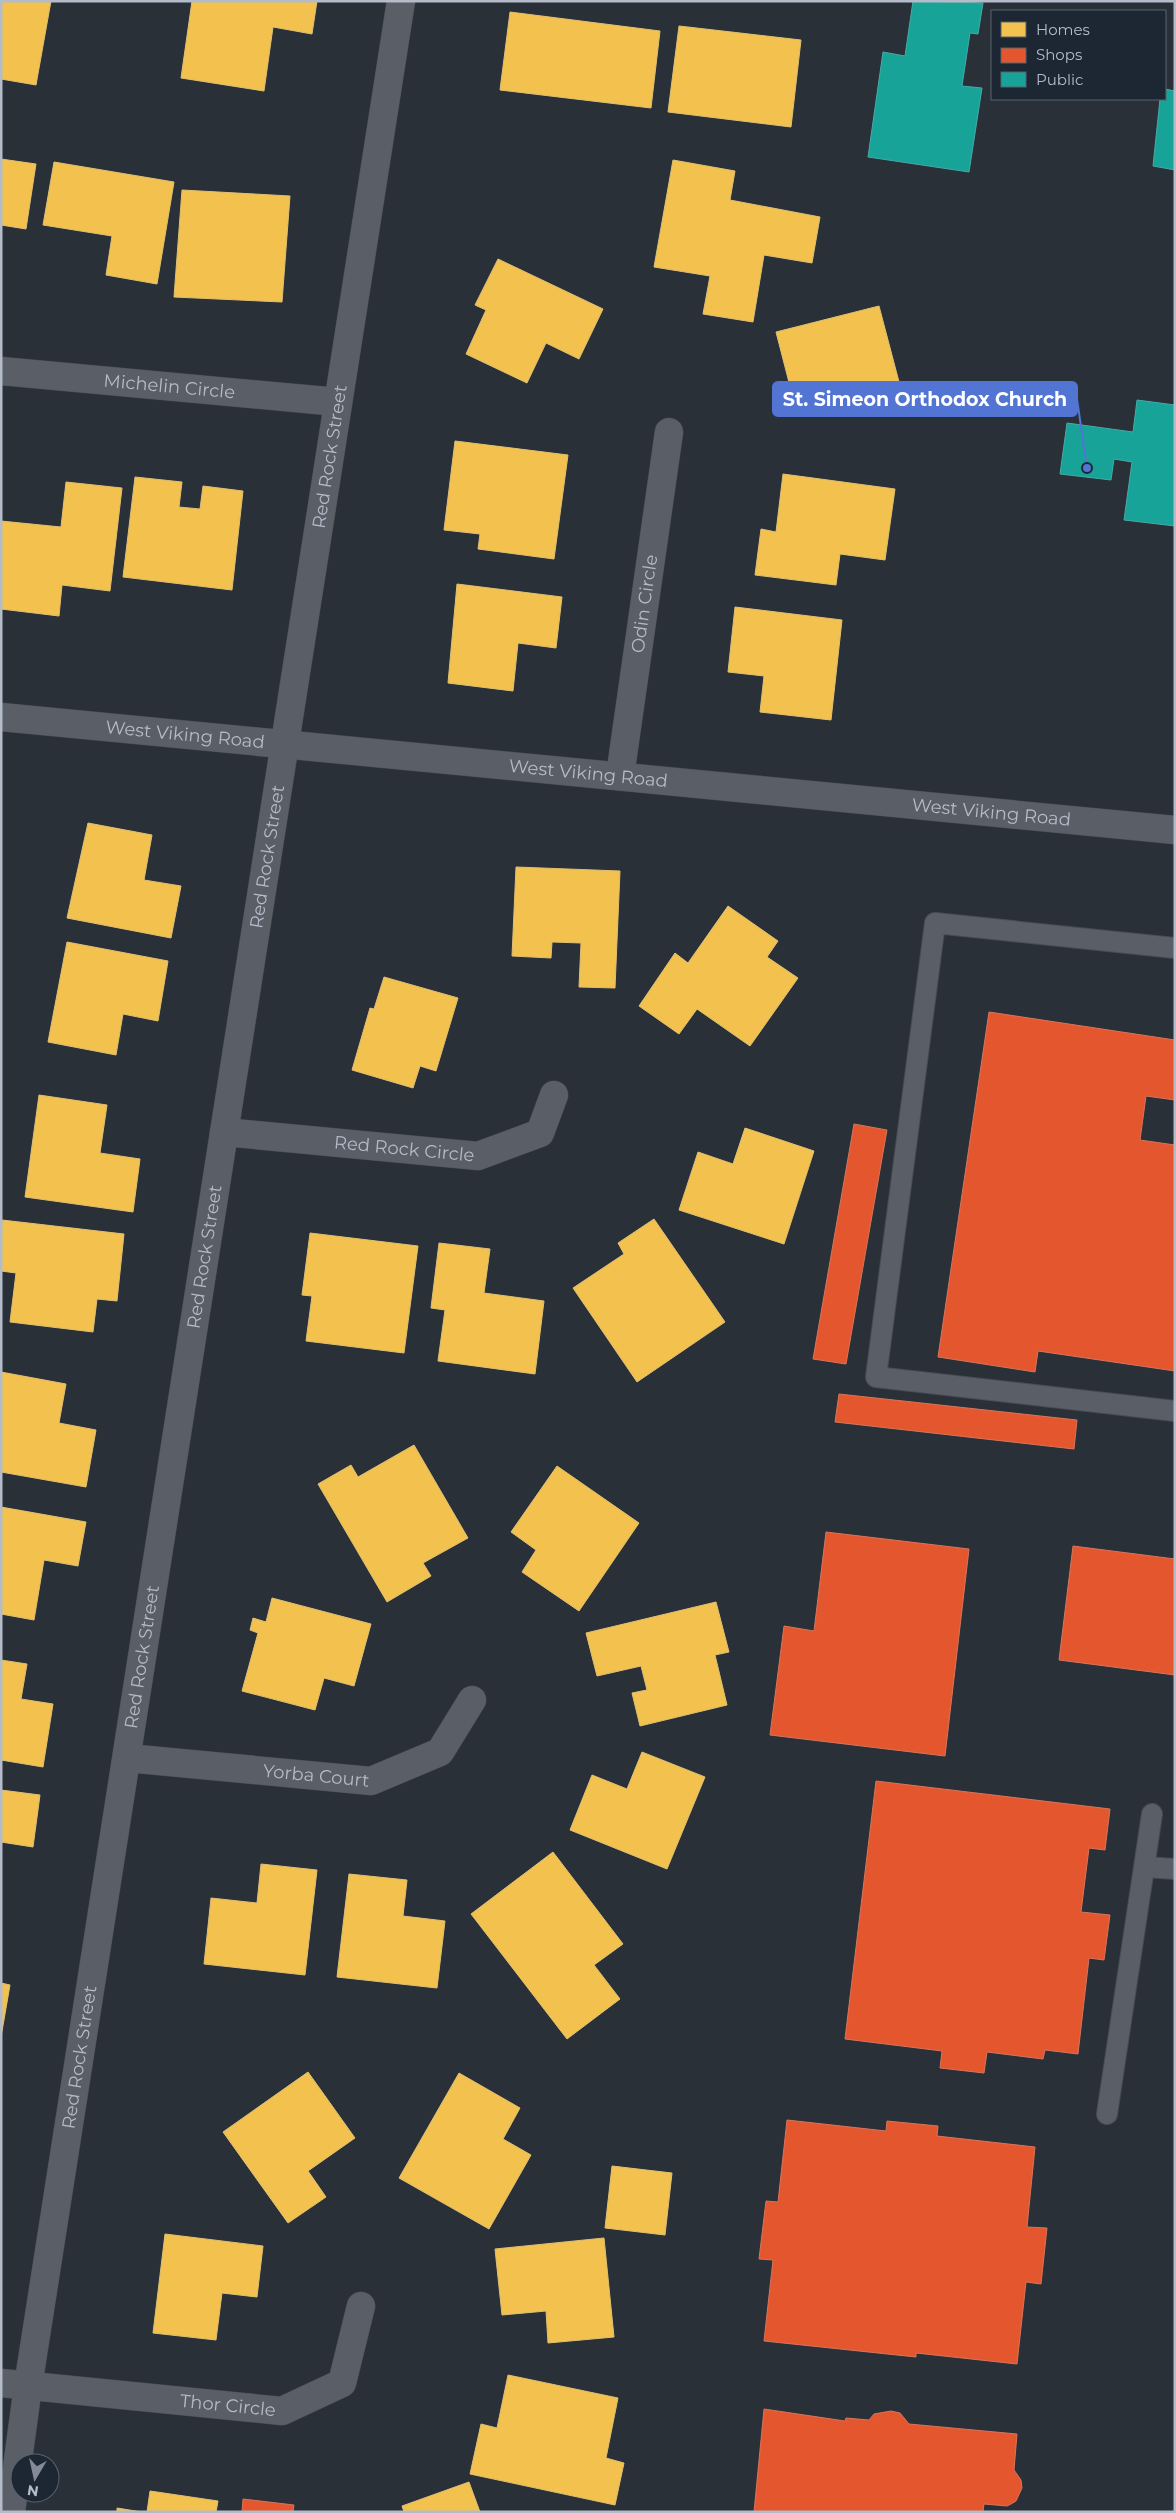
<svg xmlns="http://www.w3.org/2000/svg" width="1176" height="2513" font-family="Montserrat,sans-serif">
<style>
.homes{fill:#f2c14e;stroke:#dfc073}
.shops{fill:#e4572e;stroke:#d6755c}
.public{fill:#17a398;stroke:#46aaa7}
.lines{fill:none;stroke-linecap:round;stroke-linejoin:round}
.service-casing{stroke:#484c53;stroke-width:22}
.minor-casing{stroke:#484c53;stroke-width:29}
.tertiary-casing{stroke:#484c53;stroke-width:29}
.service{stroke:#5a5e66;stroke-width:20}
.minor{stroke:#5a5e66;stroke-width:28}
.tertiary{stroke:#5a5e66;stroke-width:28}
.labels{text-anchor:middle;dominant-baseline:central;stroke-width:5;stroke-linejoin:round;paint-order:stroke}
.street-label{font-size:18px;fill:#b4bcc9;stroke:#1d2633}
.leader{fill:none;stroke:#5274d3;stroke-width:2}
.callout-dot{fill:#5274d3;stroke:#1d2633;stroke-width:2}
.callout{fill:#5274d3;stroke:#5274d3;stroke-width:2}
.callout-label{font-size:19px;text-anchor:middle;font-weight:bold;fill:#fff}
</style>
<rect width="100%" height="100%" fill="#2a3038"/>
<g class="homes">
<path d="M1 1H51L36 85 1 79Z"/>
<path d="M192 1H317L312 34 273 27 264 91 181 78Z"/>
<path d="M510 12 660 31 651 108 500 90Z"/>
<path d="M679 26 801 40 791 127 668 112Z"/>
<path d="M1 159 36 164 26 229 1 225Z"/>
<path d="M673 160 735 171 730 200 820 217 812 263 764 255 753 322 703 314 710 276 654 267Z"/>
<path d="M54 162 174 182 157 284 106 275 112 236 43 225Z"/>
<path d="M182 190 290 196 282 302 174 297Z"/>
<path d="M498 259 603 309 579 359 546 343 527 383 466 354 486 310 475 305Z"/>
<path d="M879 306 903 397 849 411 843 385 793 398 776 332Z"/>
<path d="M455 441 568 455 554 559 478 549 480 534 444 530Z"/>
<path d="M783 474 895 489 885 560 840 554 836 585 755 575 761 529 776 532Z"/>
<path d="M135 477 182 482 179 507 200 509 203 486 243 491 232 590 123 577Z"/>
<path d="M66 482 122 488 110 591 62 585 59 616 1 609V521L61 527Z"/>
<path d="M457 584 562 597 556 648 518 643 513 691 448 683Z"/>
<path d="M735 607 842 620 831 720 760 712 764 676 728 672Z"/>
<path d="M88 823 152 835 144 880 181 886 171 938 67 918Z"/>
<path d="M516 867 620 871 615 988 579 987 581 943 552 942 551 958 512 956Z"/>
<path d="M728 906 778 941 767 957 798 978 750 1046 697 1009 679 1034 639 1006 675 953 688 963Z"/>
<path d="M67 942 168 961 158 1021 123 1014 116 1055 48 1042Z"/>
<path d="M384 977 458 998 436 1071 420 1066 413 1088 352 1070 370 1008 374 1009Z"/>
<path d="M39 1095 107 1105 100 1153 140 1159 133 1212 25 1197Z"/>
<path d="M745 1128 814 1151 784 1244 679 1210 698 1152 733 1164Z"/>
<path d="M654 1219 725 1322 637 1382 573 1288 624 1254 618 1243Z"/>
<path d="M2 1220 124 1234 117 1301 97 1299 93 1332 10 1322 16 1273 1 1271Z"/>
<path d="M310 1233 418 1246 404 1353 306 1341 312 1296 302 1295Z"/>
<path d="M439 1243 490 1249 484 1293 544 1301 535 1374 438 1361 445 1310 431 1308Z"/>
<path d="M1 1372 66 1384 59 1423 96 1430 86 1487 1 1472Z"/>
<path d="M414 1445 468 1538 423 1563 431 1576 387 1602 318 1484 351 1465 358 1477Z"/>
<path d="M557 1466 639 1523 579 1611 522 1572 536 1550 511 1532Z"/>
<path d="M1 1507 86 1522 78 1566 44 1560 34 1620 1 1614Z"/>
<path d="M272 1598 371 1624 354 1686 324 1678 315 1710 242 1691 258 1633 250 1630 253 1618 266 1622Z"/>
<path d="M716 1602 729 1652 715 1655 727 1705 640 1726 632 1693 647 1690 641 1666 597 1676 586 1633Z"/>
<path d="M1 1660 27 1664 21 1699 53 1704 43 1767 1 1760Z"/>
<path d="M642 1752 705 1777 667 1869 570 1830 592 1775 627 1789Z"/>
<path d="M1 1790 40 1795 33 1847 1 1842Z"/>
<path d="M553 1852 623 1944 594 1965 620 1999 567 2039 471 1914Z"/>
<path d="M261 1864 317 1870 305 1975 204 1964 211 1898 257 1903Z"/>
<path d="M349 1874 407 1880 403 1916 445 1921 437 1988 337 1977Z"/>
<path d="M1 1983 10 1985 1 2037Z"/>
<path d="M308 2072 355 2138 308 2171 326 2197 288 2223 223 2132Z"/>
<path d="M459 2073 520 2108 503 2139 531 2155 489 2229 399 2178Z"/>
<path d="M612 2166 672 2173 665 2235 605 2228Z"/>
<path d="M165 2234 263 2246 257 2297 222 2293 216 2340 153 2333Z"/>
<path d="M604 2238 614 2337 548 2343 546 2311 502 2315 495 2249Z"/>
<path d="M508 2375 618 2398 606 2458 624 2463 615 2505 470 2474 481 2424 497 2428Z"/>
<path d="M469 2482 480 2512H404L402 2506Z"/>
<path d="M150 2491 218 2501 216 2512H147Z"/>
<path d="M117 2508 142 2512H117Z"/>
</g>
<g class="shops">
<path d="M989 1012 1175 1040V1100L1146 1096 1140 1140 1175 1145V1371L1038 1351 1035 1372 938 1357Z"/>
<path d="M854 1124 887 1130 846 1364 813 1359Z"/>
<path d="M839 1394 1077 1420 1074 1449 835 1422Z"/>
<path d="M826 1532 969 1549 945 1756 770 1735 784 1626 814 1631Z"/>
<path d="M1073 1546 1175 1559V1675L1059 1660Z"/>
<path d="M876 1781 1110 1809 1105 1850 1089 1848 1081 1912 1110 1915 1104 1960 1089 1958 1078 2054 1045 2050 1043 2059 987 2052 984 2073 940 2068 942 2051 845 2039Z"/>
<path d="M787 2120 886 2131 887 2121 938 2126 937 2136 1035 2147 1027 2227 1047 2228 1041 2284 1026 2282 1017 2364 916 2353V2357L764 2341 773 2260 759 2259 766 2201 778 2202Z"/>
<path d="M764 2409 845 2421 846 2418 869 2420 874 2414 891 2411 900 2413 909 2424 1017 2434 1014 2470 1021 2480 1022 2488 1016 2501 1011 2504 1007 2506 984 2504 983 2512H754Z"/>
<path d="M243 2499 294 2505 293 2512H242Z"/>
</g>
<g class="public">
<path d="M913 1 983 3 978 34 970 33 962 86 982 88 969 172 868 157 883 52 905 56Z"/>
<path d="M1165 89 1175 91V170L1153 166 1160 99H1165Z"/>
<path d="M1137 400 1175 405V526L1124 520 1132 462 1114 459 1111 480 1060 474 1067 423 1133 432Z"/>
</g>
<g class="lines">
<defs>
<g id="service">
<path d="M1175 948 935 923 876 1377 1175 1411"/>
<path d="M1145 1867 1175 1869"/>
<path d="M1107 2114 1152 1814"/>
</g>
<g id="minor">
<path id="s1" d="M1 371 338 402"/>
<path id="s2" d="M620 776 669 432"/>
<path id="s3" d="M224 1132 478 1156 540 1133 554 1095"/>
<path id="s4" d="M127 1758 371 1781 440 1752 472 1700"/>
<path id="s5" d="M1 2383 282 2411 342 2383 361 2306"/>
<path id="s6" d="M11 2512 28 2386 401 1"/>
</g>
<g id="tertiary">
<path id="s7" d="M1 717 1175 830"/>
</g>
</defs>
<use href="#service" class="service-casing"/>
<use href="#minor" class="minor-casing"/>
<use href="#tertiary" class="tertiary-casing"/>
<use href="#service" class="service"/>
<use href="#minor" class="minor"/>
<use href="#tertiary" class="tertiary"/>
</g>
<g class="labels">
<g class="street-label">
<text stroke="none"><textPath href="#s1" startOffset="169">Michelin Circle</textPath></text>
<text stroke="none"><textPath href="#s6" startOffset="2080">Red Rock Street</textPath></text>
<text stroke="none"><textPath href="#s2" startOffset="174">Odin Circle</textPath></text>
<text stroke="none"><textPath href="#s7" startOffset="185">West Viking Road</textPath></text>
<text stroke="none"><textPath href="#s7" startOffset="590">West Viking Road</textPath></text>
<text stroke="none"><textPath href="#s7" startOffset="995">West Viking Road</textPath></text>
<text stroke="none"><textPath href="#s6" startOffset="1675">Red Rock Street</textPath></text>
<text stroke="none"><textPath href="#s3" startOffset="181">Red Rock Circle</textPath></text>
<text stroke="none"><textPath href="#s6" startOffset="1270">Red Rock Street</textPath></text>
<text stroke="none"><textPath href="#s6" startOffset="865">Red Rock Street</textPath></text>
<text stroke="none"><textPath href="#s4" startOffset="190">Yorba Court</textPath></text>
<text stroke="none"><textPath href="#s6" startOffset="460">Red Rock Street</textPath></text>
<text stroke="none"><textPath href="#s5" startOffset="228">Thor Circle</textPath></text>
</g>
</g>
<path class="leader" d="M1087 468L1077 399"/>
<circle class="callout-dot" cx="1087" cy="468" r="5"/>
<rect class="callout" x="773" y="382" width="304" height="34" rx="5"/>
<g class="callout-label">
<text x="925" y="406">St. Simeon Orthodox Church</text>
</g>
<rect width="1176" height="2513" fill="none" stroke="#b4bcc9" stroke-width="5"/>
<rect x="991" y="10" width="175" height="90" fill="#1d2633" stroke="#59626f"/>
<rect x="1001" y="22" width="25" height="15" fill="#f2c14e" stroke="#59626f"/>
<text x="1036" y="35" font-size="15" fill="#b4bcc9">Homes</text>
<rect x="1001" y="48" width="25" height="15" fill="#e4572e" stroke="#59626f"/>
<text x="1036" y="60" font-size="15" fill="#b4bcc9">Shops</text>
<rect x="1001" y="72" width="25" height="15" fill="#17a398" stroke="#59626f"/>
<text x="1036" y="85" font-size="15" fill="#b4bcc9">Public</text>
<g transform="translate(35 2478) rotate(189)"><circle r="24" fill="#1d2633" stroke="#59626f"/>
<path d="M0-4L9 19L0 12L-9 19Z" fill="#848b96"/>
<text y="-8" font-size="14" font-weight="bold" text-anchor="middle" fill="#b4bcc9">N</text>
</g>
</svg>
